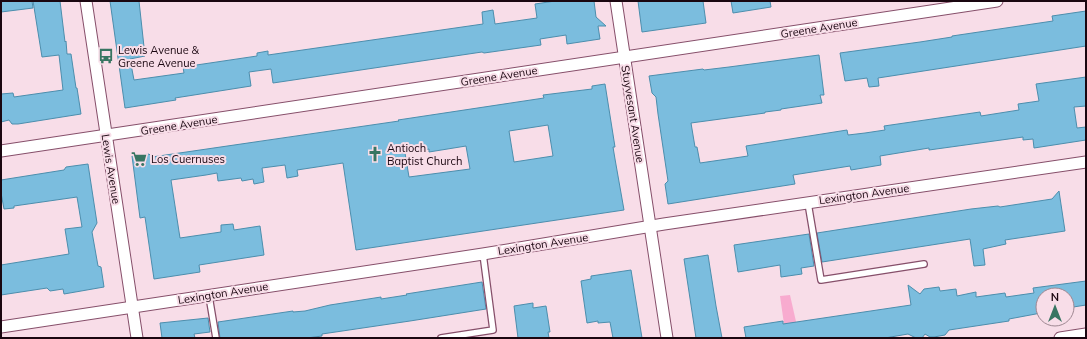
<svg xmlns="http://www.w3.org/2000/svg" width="1087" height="339" font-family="Mulish,sans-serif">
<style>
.green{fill:#f8abcf}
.building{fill:#7bbdde;stroke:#4c8ead;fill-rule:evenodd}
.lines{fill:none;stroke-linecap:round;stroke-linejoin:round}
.service-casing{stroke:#864f6a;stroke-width:8}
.minor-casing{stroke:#864f6a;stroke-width:13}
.service{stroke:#fff;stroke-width:5.5}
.minor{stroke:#fff;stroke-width:11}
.labels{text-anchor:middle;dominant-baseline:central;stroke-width:4;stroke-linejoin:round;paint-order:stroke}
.street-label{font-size:11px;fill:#1a0610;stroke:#f8dde8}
.poi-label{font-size:11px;fill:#1a0610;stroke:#f8dde8;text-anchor:start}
</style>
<rect width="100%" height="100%" fill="#f8dde8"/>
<path class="green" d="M790 295 797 326 786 338 780 296Z"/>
<g class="building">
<path d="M1 1H32L33 8 1 12Z"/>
<path d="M33 1H60L65 42 66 41 67 54H71L76 88H77L81 114 18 124H12L9 120 1 122V94L13 93 14 97 63 90 59 55 42 57Z"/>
<path d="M110 1H139L145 56 130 59 134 80 184 73 183 67 257 56V53L268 51V55L483 24 482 12 493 10 495 24 537 18 535 4 555 1H594L596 17 606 26H598L600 39 567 44 566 35 540 39 541 45 484 53 482 52 273 83 271 69 249 72 251 86 175 98 176 100 125 108Z"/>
<path d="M638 1H703L706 23 642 32Z"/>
<path d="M731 1H770L771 7 733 13Z"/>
<path d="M1086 11V46L878 78 879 86 869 87 867 78 845 81 840 53 920 42 952 37V36L1053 21 1052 16Z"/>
<path d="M819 55 824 95H820L822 103 781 109V110L765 112V113L691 123 695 147H697L700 163 748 156 746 146 847 130 848 135 865 133 885 130 884 126 980 112 981 116 1019 110 1018 104 1039 101 1036 84 1086 77V106L1074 107 1077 128 1086 127V140L1034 148 1033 139 1023 140V137L929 150V148L880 156 881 165 851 170 850 166 793 175 795 184 668 204 665 184 668 181 658 114 656 97 652 93 649 76 703 69 704 70 729 67Z"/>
<path d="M605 84 615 147H613L615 159 624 210 356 250 343 163 297 170 298 176 287 178 285 165 262 168 264 182 254 184 253 179 242 181 241 178 218 181 217 173 206 175 171 180 180 238 221 232V225L233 224 234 230 260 226 264 255 199 265 200 272 154 279 145 217 140 218 132 156 149 154 152 157 399 121 398 120 544 98 543 95 592 89V86ZM548 125 553 156 514 162 509 131ZM466 146 470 169 409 177 405 153 429 149V152Z"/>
<path d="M88 164 97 223 92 232 98 266 101 267 104 287 64 294 63 289 50 291 47 288 1 295V265L69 254 65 229 82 227 77 197 14 206V208L4 209 1 193V180L64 170 66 167Z"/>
<path d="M1059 191 1065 231 1005 240 1006 244 983 249 985 265 974 266 970 239 822 262 817 233 971 209 998 206 1000 207 1052 199Z"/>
<path d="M809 234 814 266 801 268 802 274 781 277 780 265 738 272 734 245Z"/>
<path d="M708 255 716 306 722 338H696L684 259Z"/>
<path d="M631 270 642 338H613L610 322 598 323V321L587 323 581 281 591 279V276Z"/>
<path d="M1086 281V305L1067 308V295H1043V311L1041 312V313L1009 319V321L949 330 945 335 934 337H930L925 334 922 338H916L908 334 885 338H746L744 327 783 321V324L911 305 908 285 920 294 924 289 939 287 940 291 956 289 957 296 976 292V297L1005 293 1006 297 1034 293 1033 288Z"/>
<path d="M482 282 486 309 410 321 322 334V336L307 338H220L218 322 293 311V312L305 311 330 305 381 297V299L407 295 406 294Z"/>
<path d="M533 303V308L546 306 550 332H548L549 338H518L514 306Z"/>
<path d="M208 318 210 332 194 334 195 338H162L160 323Z"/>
</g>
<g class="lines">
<defs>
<g id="service">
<path d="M808 203 821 280 924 264"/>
<path d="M209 296 216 338"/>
<path d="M441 338 493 330 483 254"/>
</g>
<g id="minor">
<path d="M86 1 137 338"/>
<path d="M616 1 667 338"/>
<path d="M1 151 997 1"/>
<path d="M1 327 483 254 664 224 1086 162"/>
<path d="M1060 338 1086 334"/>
</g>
</defs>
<use href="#service" class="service-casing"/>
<use href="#minor" class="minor-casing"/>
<use href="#service" class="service"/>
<use href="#minor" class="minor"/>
</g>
<defs>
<symbol id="bus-bare" viewBox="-9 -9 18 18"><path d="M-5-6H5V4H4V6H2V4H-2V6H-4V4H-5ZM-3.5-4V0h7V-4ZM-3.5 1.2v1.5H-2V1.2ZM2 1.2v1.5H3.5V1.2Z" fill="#387562" stroke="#f8dde8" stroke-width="2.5" paint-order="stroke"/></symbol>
<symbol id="church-bare" viewBox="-9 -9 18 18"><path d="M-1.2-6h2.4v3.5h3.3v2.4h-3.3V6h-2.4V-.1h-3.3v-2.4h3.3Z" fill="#387562" stroke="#f8dde8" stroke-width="2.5" paint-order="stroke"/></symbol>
<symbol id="supermarket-bare" viewBox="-9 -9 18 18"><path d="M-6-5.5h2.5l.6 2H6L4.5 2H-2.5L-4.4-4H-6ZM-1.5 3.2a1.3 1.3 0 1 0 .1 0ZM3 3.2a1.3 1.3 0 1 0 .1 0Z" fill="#387562" stroke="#f8dde8" stroke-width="2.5" paint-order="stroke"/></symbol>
</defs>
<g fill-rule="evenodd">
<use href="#bus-bare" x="95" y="45" width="22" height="22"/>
<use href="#church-bare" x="364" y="143" width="22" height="22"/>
<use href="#supermarket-bare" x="128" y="148" width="22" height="22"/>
</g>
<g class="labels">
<g class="street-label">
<text transform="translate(819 28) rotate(-9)">Greene Avenue</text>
<text transform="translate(499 76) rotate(-9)">Greene Avenue</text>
<text transform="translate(633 114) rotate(81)">Stuyvesant Avenue</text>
<text transform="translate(179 125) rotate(-9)">Greene Avenue</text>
<text transform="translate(111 169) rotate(81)">Lewis Avenue</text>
<text transform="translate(864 194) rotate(-8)">Lexington Avenue</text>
<text transform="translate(543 244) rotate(-9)">Lexington Avenue</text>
<text transform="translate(223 293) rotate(-9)">Lexington Avenue</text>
</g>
<g class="poi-label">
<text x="118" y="50">Lewis Avenue &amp;<tspan x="118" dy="13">Greene Avenue</tspan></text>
<text x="387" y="148">Antioch<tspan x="387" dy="13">Baptist Church</tspan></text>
<text x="151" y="159">Los Cuernuses</text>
</g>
</g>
<rect width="1087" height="339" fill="none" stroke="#1a0610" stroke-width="4"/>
<g transform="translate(1055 307)"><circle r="19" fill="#f8dde8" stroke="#9f8792"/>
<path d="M0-3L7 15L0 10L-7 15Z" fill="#387562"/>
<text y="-6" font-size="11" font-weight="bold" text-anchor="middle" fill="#1a0610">N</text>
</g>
</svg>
